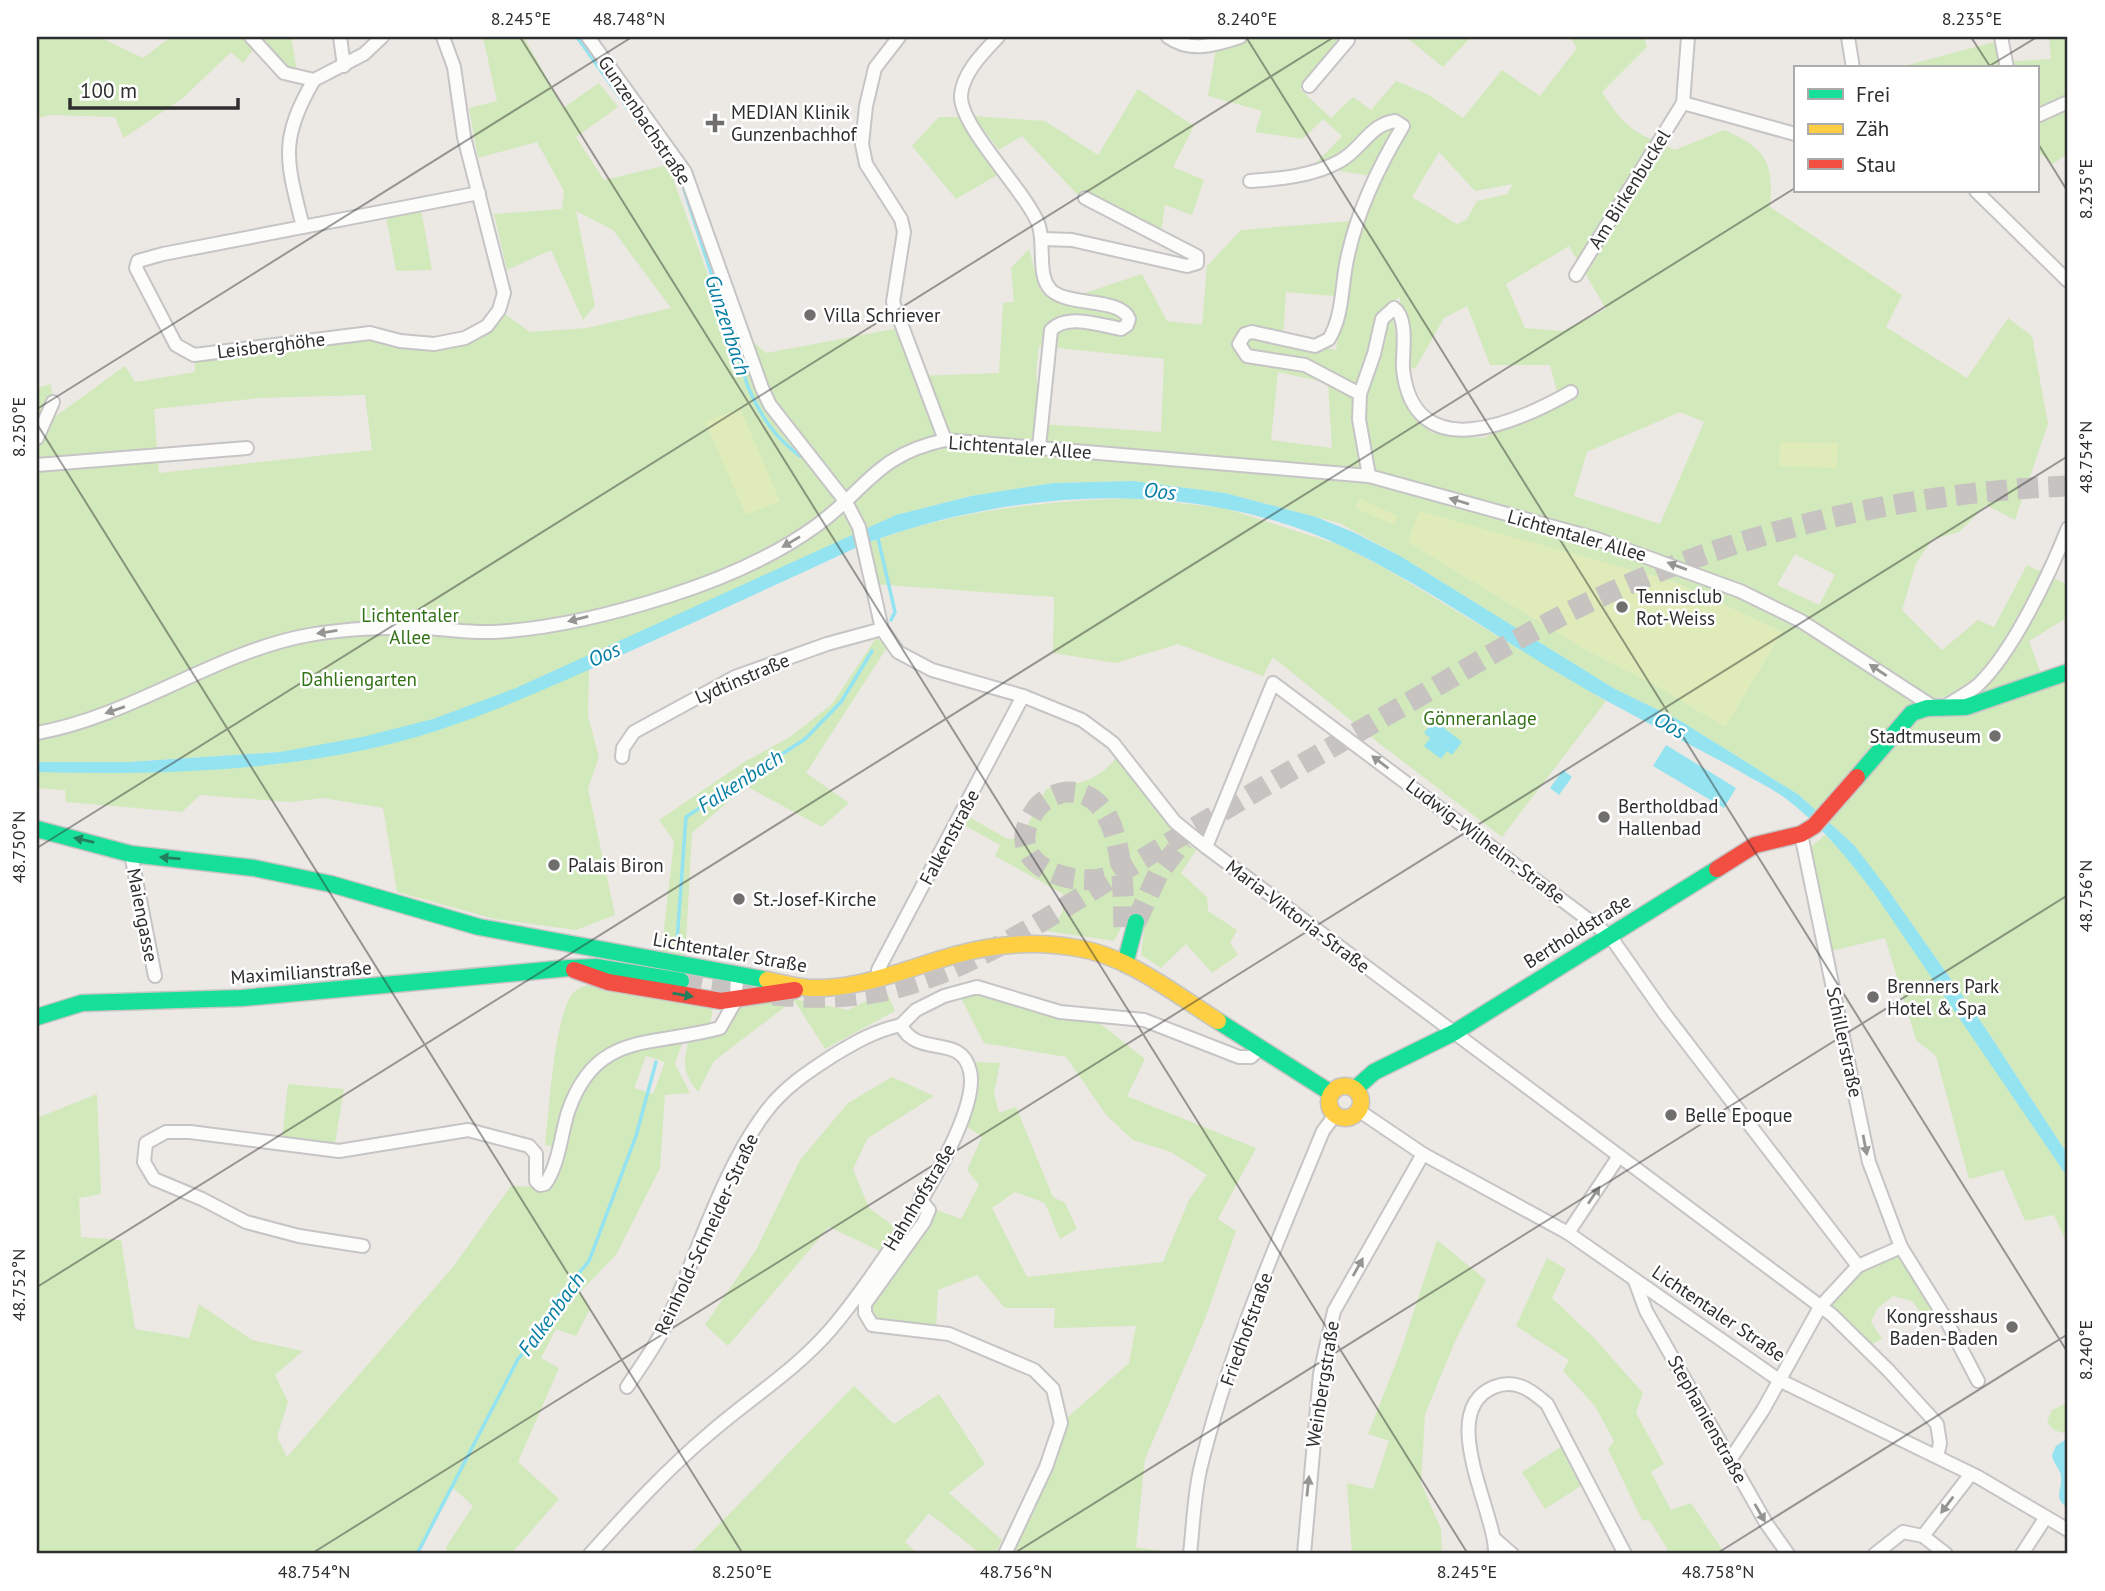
<svg xmlns="http://www.w3.org/2000/svg" width="2105" height="1591" font-family="'PT Sans',sans-serif">
<style>
.green{fill:#d2e9bb;fill-rule:evenodd}
.pitch{fill:#dfecb9}
.water{fill:#94e3f1}
.lines{fill:none;stroke-linecap:round;stroke-linejoin:round}
.stream{stroke:#94e3f1;stroke-width:3.5}
.primary-tunnel{stroke:#c6c3c0;stroke-width:21;stroke-dasharray:21 10;stroke-linecap:butt}
.street-casing{stroke:#c6c5c5;stroke-width:16}
.fast-casing{stroke:#c6c5c5;stroke-width:19}
.slow-casing{stroke:#c6c5c5;stroke-width:19}
.jam-casing{stroke:#c6c5c5;stroke-width:19}
.street{stroke:#fcfcfb;stroke-width:12}
.fast{stroke:#16e098;stroke-width:16}
.slow{stroke:#ffcf43;stroke-width:16}
.jam{stroke:#f24e42;stroke-width:16}
.oneway{fill:#959594}
.oneway2{fill:#237e5e}
.ticks{fill:none;stroke:#2e2e2e;stroke-width:2;stroke-opacity:0.45}
.poi-dot{fill:#706f6e;stroke:#fff;stroke-width:2.5}
.labels{text-anchor:middle;dominant-baseline:central;stroke-width:5;stroke-linejoin:round;paint-order:stroke}
.poi-label{font-size:19px;fill:#2e2e2e;stroke:#fff;text-anchor:start}
.street-label{font-size:19px;fill:#2e2e2e;stroke:#fff}
.park-label{font-size:19px;fill:#337216;stroke:#fff}
.water-label{font-size:21px;font-style:italic;fill:#067ea3;stroke:#fff}
.neatline{fill:none;stroke:#2e2e2e;stroke-width:2.5}
.ticks-label{font-size:18px;text-anchor:middle;fill:#2e2e2e}
</style>
<rect width="100%" height="100%" fill="#ece8e4"/>
<g class="green">
<path d="M37 37H99L143 58 171 37H251L255 47 243 63 231 52 183 98 124 138 115 117 51 115 37 118Z"/>
<path d="M259 37H291L297 71 286 69Z"/>
<path d="M483 37H524L563 108 599 83 618 107 576 137 604 180 668 165 718 303 742 332 766 353 894 329 917 376 999 373 1003 303 1014 302 1011 268 1029 249 1040 290 1082 294 1142 274 1167 321 1202 325 1207 266 1241 230 1350 221 1334 296 1286 292 1283 338 1336 350 1350 256 1379 177 1312 167 1342 136 1323 119 1303 139 1255 132 1262 111 1208 96 1216 49 1243 37H1343L1346 40 1300 89 1331 118 1353 97 1371 110 1396 81 1429 95 1463 118 1502 70 1540 96 1577 48 1570 37H1644L1647 47 1602 92C1626 130 1634 132 1675 150L1724 130C1766 148 1774 162 1770 207L1902 295 1886 327 1967 378 2008 318 2032 336 2048 424 2015 520 1986 505 1959 532 1932 539 1916 564 1902 610 1942 650 1978 620 1994 627 2027 565 2068 585V626L2063 620 2029 641 2042 676 1982 699 1980 686 2016 638 2007 633C1996 656 1979 690 1951 696 1942 698 1932 697 1923 700L1935 708 1966 707 2068 672V1155L1986 1029 1895 900 1854 845 1799 795 1679 720 1615 689 1400 556 1339 523 1225 493 1133 481 1053 483 971 496 896 515 586 657 589 669 588 716 599 757 588 789 615 915 576 930 495 919 397 892 383 808 323 798 290 802 200 795 182 812 66 802 65 790 37 788V772H122L281 764 280 752 128 762H37V388L51 384 53 402 42 426 125 366 135 382 195 372 194 355 370 333 400 341 434 344 465 338 487 326 499 310 530 332 587 328 671 308 613 230 576 211 595 306 583 320 551 250 507 270 494 214 562 209 564 191 537 142 478 158 469 108 497 101ZM1439 152 1475 191 1513 184 1507 194 1477 201 1467 219 1457 224 1412 197ZM1569 246 1606 309 1563 331 1525 328 1506 284ZM1400 297 1403 366 1415 369 1444 318 1467 306 1490 365H1550L1560 403 1483 438 1431 433 1402 393 1394 321H1389L1375 361 1365 358 1379 311ZM1039 346 1164 359 1161 432 1041 424 1036 372ZM1278 372 1328 383 1332 448 1271 440ZM365 395 372 450 159 473 154 409 260 398ZM1680 412 1704 422 1660 524 1574 496 1587 452ZM1359 500 1397 516 1394 524 1356 508ZM1419 512 1675 582 1782 632 1725 727 1659 687 1586 650 1408 542ZM1795 554 1835 575 1819 605 1777 585Z"/>
<path d="M1406 37H1471L1443 67Z"/>
<path d="M2049 37H2068V153L2053 164 2037 151V68H1857L1904 66 1994 42 2000 62 2051 59Z"/>
<path d="M1138 89 1194 126 1173 167 1204 180 1192 215 1165 205 1161 233 1078 195 1022 136 999 150 973 116 1045 121 1098 155Z"/>
<path d="M939 117H960L999 174 956 199 912 146Z"/>
<path d="M421 209 432 270 396 271 386 216Z"/>
<path d="M1132 498 1224 508 1343 546 1388 570 1606 701 1502 837 1380 744 1273 657 1263 676 1178 644 1116 663 1053 653 1054 597 873 584 864 544C956 510 1035 502 1132 498Z"/>
<path d="M876 638 888 646 806 773 849 803 822 827 746 786 692 833 685 960 661 955 674 841 659 820 746 761 790 737 832 704Z"/>
<path d="M1119 755 1175 822 1183 840 1196 850 1181 873 1207 897 1208 911 1237 930 1230 943 1238 955 1212 973 1186 944 1161 968 1141 955 1144 930 1129 921 1122 926 1114 941 1046 931C1059 919 1066 913 1063 894L995 856 1000 845 962 824 967 816 1008 839 1021 838 1046 789C1082 783 1095 783 1119 755Z"/>
<path d="M1825 835 1843 852 1904 933 2068 1178V1246L2054 1215 2025 1221 2003 1170 1969 1179 1936 1056 1916 1040 1885 938 1827 952 1805 852Z"/>
<path d="M593 983 713 1008C711 1029 704 1032 684 1038L675 1064 690 1093 665 1095 660 1168 616 1255 580 1292 590 1309 576 1336 556 1329 541 1358 559 1368 518 1462 559 1499 511 1554H447L446 1547 473 1506 451 1486 417 1554H37V1118L97 1094 101 1194 79 1198 81 1237 121 1240 135 1329 189 1338 199 1304 252 1340 303 1351 275 1375 288 1402 277 1437 287 1457 453 1267 511 1186 540 1187 560 1148 545 1145C549 1113 554 1016 573 993 578 988 586 986 593 983ZM646 1056 665 1062 653 1094 634 1088Z"/>
<path d="M886 991 895 1011 825 1049 794 1000 714 1061 698 1092C682 1070 683 1066 689 1039L726 1028 738 1002 794 999 848 1010Z"/>
<path d="M979 991 1055 1014 1098 1022 1145 1059 1127 1096 1256 1148 1218 1219 1236 1231 1205 1319 1145 1459 1136 1547 1181 1554H1005L1061 1423 1129 1363 1136 1326 1054 1328 1055 1308H1005L977 1275 938 1290 936 1329H882L865 1313 934 1209 961 1219 979 1185 967 1170 982 1137 966 1126C975 1103 978 1087 972 1062L1000 1063 994 1093 999 1113 1016 1107 1053 1197 1065 1203 1077 1229 1060 1239 1045 1203 1015 1192 992 1208 1027 1277 1163 1262 1189 1200 1207 1175 1171 1152 1133 1140 1107 1116 1066 1057 984 1043 961 998Z"/>
<path d="M892 1077 934 1096 868 1138 853 1169 869 1208 895 1227 880 1251 829 1227 728 1346 705 1325 756 1250 800 1160 848 1103Z"/>
<path d="M288 1084 344 1089 335 1143 282 1140Z"/>
<path d="M1437 1240 1486 1280 1457 1337 1425 1414 1421 1483 1441 1529 1442 1554H1352L1347 1483 1373 1489 1389 1441 1368 1434 1403 1345Z"/>
<path d="M1901 1247 1944 1316 1930 1324 1912 1301 1893 1296 1877 1309 1871 1322 1882 1339 1866 1347 1820 1307 1858 1266Z"/>
<path d="M1547 1258 1566 1269 1552 1298 1594 1338 1643 1393 1636 1413 1664 1464 1651 1472 1671 1510 1691 1503 1725 1554H1660L1668 1550 1650 1521 1642 1520 1608 1449 1614 1441 1595 1406 1563 1371 1569 1360 1516 1326Z"/>
<path d="M854 1386 894 1424 939 1394 985 1464 949 1493 1002 1540 995 1554H981L929 1513 905 1542 918 1554H690Z"/>
<path d="M2067 1403 2068 1429 2063 1433 2054 1430 2047 1422 2052 1410Z"/>
<path d="M1564 1445 1582 1485 1545 1509 1522 1472Z"/>
</g>
<g class="pitch">
<path d="M740 408 780 501 746 515 705 422Z"/>
<path d="M1780 442 1838 443 1837 468 1779 466Z"/>
<path d="M1360 499 1398 516 1394 525 1356 508Z"/>
<path d="M1419 511 1675 582 1782 632 1725 727 1659 687 1586 650 1408 542Z"/>
</g>
<g class="water">
<path d="M1133 481 1225 493 1316 517 1353 532 1400 556 1615 689 1679 720 1799 795 1854 845 1886 887 1986 1029 2068 1155V1178L1874 893C1848 859 1820 824 1785 798 1772 788 1755 781 1741 772 1696 747 1650 725 1605 700 1517 652 1436 591 1346 548 1198 477 1014 488 864 544 780 583 697 621 613 659 532 695 452 732 364 750 258 772 146 775 37 772V762H128L280 752 362 737 433 719 516 688 896 515 971 496 1053 483Z"/>
<path d="M1434 720 1462 742 1452 755 1447 751 1441 759 1424 746 1430 738 1424 733Z"/>
<path d="M1666 745 1736 788 1724 808 1653 766Z"/>
<path d="M1563 770 1572 777 1559 795 1550 788Z"/>
<path d="M2065 1440H2068V1508C2053 1498 2062 1492 2061 1477 2061 1469 2053 1464 2052 1455L2056 1446Z"/>
</g>
<g class="lines">
<g class="stream">
<path d="M577 37 657 149"/>
<path d="M681 180 748 387C761 416 774 437 800 456"/>
<path d="M877 534 895 612 891 620"/>
<path d="M677 941 686 817 805 739 841 702 872 651"/>
<path d="M417 1554 518 1359 546 1327 553 1304 589 1261 636 1136 656 1062"/>
</g>
<g class="primary-tunnel">
<path d="M1105 878C1065 887 1001 862 1034 812 1041 800 1056 792 1070 792 1125 793 1123 887 1124 927"/>
<path d="M1136 922 1158 874 1183 841"/>
<path d="M681 981C749 993 815 1005 884 991 979 970 1063 906 1146 857 1228 807 1311 759 1394 711 1455 676 1516 638 1579 607 1732 532 1898 493 2068 486"/>
</g>
<defs>
<g id="street">
<path d="M251 37 284 73 314 80 364 54 382 37"/>
<path d="M340 37 344 66"/>
<path d="M443 37 454 67 464 137 504 293 499 310 487 326 465 338 434 344 400 341 370 333 194 355 176 345 136 268 138 261 163 254 479 193"/>
<path d="M588 37 685 172 762 388 770 405 846 502 859 527 882 629 898 652 932 670 1023 696 1082 720 1113 743 1175 822 1206 847 1832 1315 1889 1371 1937 1424 1940 1443 1937 1457"/>
<path d="M899 37 875 68 866 106 862 144 866 164 901 219 904 232 893 302 945 440"/>
<path d="M998 37C984 52 963 72 961 95 959 126 1024 189 1038 223 1046 243 1036 275 1051 290 1069 307 1120 297 1129 319L1127 325 1121 329C1100 325 1067 313 1051 330L1039 447"/>
<path d="M1168 37C1190 53 1216 45 1240 37"/>
<path d="M1848 37 1853 68"/>
<path d="M2001 37 2007 68"/>
<path d="M1309 86 1348 40 1345 37"/>
<path d="M1683 103 1795 134"/>
<path d="M2037 116 2068 102"/>
<path d="M1250 181C1279 179 1314 176 1340 161 1362 149 1369 125 1395 121L1403 126C1379 166 1358 209 1348 255 1341 283 1344 314 1329 339L1315 346 1252 332 1245 334 1239 344 1247 356 1305 365 1360 394 1359 419 1369 476"/>
<path d="M1976 191 2068 281"/>
<path d="M303 227C287 162 278 141 314 80"/>
<path d="M1044 239 1072 240 1187 266 1197 263V256L1085 198"/>
<path d="M1576 275 1683 103 1688 37"/>
<path d="M1360 394 1374 354 1382 319 1394 308C1409 319 1402 352 1403 369 1414 469 1518 422 1571 392"/>
<path d="M37 438 53 402"/>
<path d="M37 465 247 448"/>
<path d="M1946 706C1956 699 1969 693 1978 685 2013 652 2050 573 2068 528"/>
<path d="M37 733C133 716 215 652 309 635 348 628 386 627 425 628 447 629 471 633 493 632 552 629 613 614 669 596 719 580 773 557 816 526 868 488 876 455 945 440L1369 476 1594 538 1740 591 1801 621 1935 708"/>
<path d="M622 757 623 748 634 732 735 677 827 644 882 629"/>
<path d="M1801 834 1869 1162 1901 1247 1944 1316 1978 1381"/>
<path d="M1206 847 1273 683 1610 936 1664 1013 1858 1266"/>
<path d="M131 854 155 976"/>
<path d="M878 979V970L1023 696"/>
<path d="M1358 1110 1423 1154 1568 1233 1779 1380 1978 1477 2068 1530"/>
<path d="M920 1199 929 1210 924 1222 865 1304V1313L872 1325 949 1334 1034 1370 1053 1389 1061 1423 1046 1467 1005 1554"/>
<path d="M1568 1233 1619 1156"/>
<path d="M363 1246 299 1236 246 1222 202 1199 154 1179 144 1162 146 1143 166 1132H190L339 1151 468 1130 529 1146 536 1154V1181L540 1185 545 1184C559 1165 561 1134 568 1112 596 1030 652 1047 720 1028L736 1000 737 975"/>
<path d="M1635 1281 1646 1311 1766 1523 1788 1554"/>
<path d="M627 1387C640 1367 656 1346 666 1324 696 1258 722 1170 765 1113 783 1088 809 1071 834 1055 857 1041 875 1031 901 1025"/>
<path d="M1730 1460 1763 1410 1820 1307 1858 1266 1901 1247"/>
<path d="M1923 1536 1971 1474"/>
<path d="M1496 1540 1512 1554"/>
<path d="M590 1554C628 1512 666 1470 710 1433 749 1399 797 1369 831 1329 867 1287 983 1124 970 1071 961 1032 917 1059 901 1025L916 1010 944 996 977 987 1060 1012 1144 1020 1239 1057H1251L1260 1048"/>
<path d="M1190 1554C1193 1527 1194 1497 1200 1470 1228 1353 1278 1241 1323 1131L1335 1115"/>
<path d="M1304 1554 1320 1374 1334 1311 1423 1154"/>
<path d="M1495 1554C1497 1514 1435 1411 1494 1387 1515 1378 1531 1390 1547 1404L1625 1554"/>
<path d="M1875 1554 1903 1532 1923 1536 1946 1554"/>
<path d="M2022 1554 2046 1517"/>
</g>
<g id="fast">
<path d="M1857 777 1912 713 1927 708 1966 707 2068 672"/>
<path d="M37 829 131 854 254 868 331 884 479 927 767 980"/>
<path d="M1125 964 1136 922"/>
<path d="M37 1017 82 1003 242 998 569 968 596 967 681 981"/>
<path d="M1218 1021 1331 1093"/>
<path d="M1355 1089 1374 1072 1455 1032 1717 869"/>
</g>
<g id="slow">
<path d="M767 980C781 983 796 987 810 988 859 990 908 968 955 955 994 944 1037 941 1077 948 1128 956 1175 994 1218 1021"/>
<circle cx="1345" cy="1102" r="16"/>
</g>
<g id="jam">
<path d="M1717 869 1755 845 1801 834 1814 826 1857 777"/>
<path d="M574 970 608 982 721 1001 795 990"/>
</g>
</defs>
<use href="#street" class="street-casing"/>
<use href="#fast" class="fast-casing"/>
<use href="#slow" class="slow-casing"/>
<use href="#jam" class="jam-casing"/>
<use href="#street" class="street"/>
<use href="#fast" class="fast"/>
<use href="#slow" class="slow"/>
<use href="#jam" class="jam"/>
</g>
<defs><path id="oneway-solid" d="M-6-.8H1V-3.2L6.5 0L1 3.2V.8H-6Z" transform="scale(1.75)"/></defs>
<g class="oneway">
<use href="#oneway-solid" transform="translate(1459 501) rotate(-163)"/>
<use href="#oneway-solid" transform="translate(791 542) rotate(149)"/>
<use href="#oneway-solid" transform="translate(1677 566) rotate(-160)"/>
<use href="#oneway-solid" transform="translate(578 619) rotate(166)"/>
<use href="#oneway-solid" transform="translate(327 632) rotate(171)"/>
<use href="#oneway-solid" transform="translate(1878 670) rotate(-146)"/>
<use href="#oneway-solid" transform="translate(115 710) rotate(161)"/>
<use href="#oneway-solid" transform="translate(1380 762) rotate(-143)"/>
<use href="#oneway-solid" transform="translate(1865 1145) rotate(79)"/>
<use href="#oneway-solid" transform="translate(1594 1195) rotate(-56)"/>
<use href="#oneway-solid" transform="translate(1358 1267) rotate(-61)"/>
<use href="#oneway-solid" transform="translate(1308 1486) rotate(-84)"/>
<use href="#oneway-solid" transform="translate(1947 1505) rotate(127)"/>
<use href="#oneway-solid" transform="translate(1760 1513) rotate(60)"/>
</g>
<g class="oneway2">
<use href="#oneway-solid" transform="translate(84 840) rotate(-167)"/>
<use href="#oneway-solid" transform="translate(170 858) rotate(-175)"/>
<use href="#oneway-solid" transform="translate(683 995) rotate(10)"/>
</g>
<path class="ticks" d="M520 37 1468 1554M1246 37 2068 1353M1971 37 1991 68M1986 68 2037 37M2037 142 2068 192M37 409 632 37M37 424 743 1554M37 848 1334 37M37 1287 1795 188M311 1554 2068 456M1013 1554 2068 895M1716 1554 2068 1334"/>
<g class="poi-dot">
<path d="M711.5 112.5h7v7h7v7h-7v7h-7v-7h-7v-7h7z"/>
<circle cx="810" cy="315" r="7"/>
<circle cx="1622" cy="607" r="7"/>
<circle cx="1995" cy="736" r="7"/>
<circle cx="1604" cy="817" r="7"/>
<circle cx="554" cy="865" r="7"/>
<circle cx="739" cy="899" r="7"/>
<circle cx="1873" cy="997" r="7"/>
<circle cx="1671" cy="1115" r="7"/>
<circle cx="2012" cy="1327" r="7"/>
</g>
<g class="labels">
<g class="poi-label">
<text x="731" y="112">MEDIAN Klinik<tspan x="731" dy="22">Gunzenbachhof</tspan></text>
<text x="824" y="315">Villa Schriever</text>
<text x="1636" y="596">Tennisclub<tspan x="1636" dy="22">Rot-Weiss</tspan></text>
<text x="1981" y="736" text-anchor="end">Stadtmuseum</text>
<text x="1618" y="806">Bertholdbad<tspan x="1618" dy="22">Hallenbad</tspan></text>
<text x="568" y="865">Palais Biron</text>
<text x="753" y="899">St.-Josef-Kirche</text>
<text x="1887" y="986">Brenners Park<tspan x="1887" dy="22">Hotel &amp; Spa</tspan></text>
<text x="1685" y="1115">Belle Epoque</text>
<text x="1998" y="1316" text-anchor="end">Kongresshaus<tspan x="1998" dy="22">Baden-Baden</tspan></text>
</g>
<g class="street-label">
<text transform="translate(645 120) rotate(56)">Gunzenbachstraße</text>
<text transform="translate(1629 189) rotate(-58)">Am Birkenbuckel</text>
<text transform="translate(271 345) rotate(-7)">Leisberghöhe</text>
<text transform="translate(1020 447) rotate(4)">Lichtentaler Allee</text>
<text transform="translate(1577 535) rotate(16)">Lichtentaler Allee</text>
<text transform="translate(742 678) rotate(-23)">Lydtinstraße</text>
<text transform="translate(949 837) rotate(-62)">Falkenstraße</text>
<text transform="translate(1486 841) rotate(37)">Ludwig-Wilhelm-Straße</text>
<text transform="translate(143 915) rotate(79)">Maiengasse</text>
<text transform="translate(1298 916) rotate(37)">Maria-Viktoria-Straße</text>
<text transform="translate(1577 931) rotate(-32)">Bertholdstraße</text>
<text transform="translate(730 952) rotate(10)">Lichtentaler Straße</text>
<text transform="translate(301 972) rotate(-4)">Maximilianstraße</text>
<text transform="translate(1845 1042) rotate(78)">Schillerstraße</text>
<text transform="translate(919 1197) rotate(-59)">Hahnhofstraße</text>
<text transform="translate(706 1234) rotate(-65)">Reinhold-Schneider-Straße</text>
<text transform="translate(1719 1313) rotate(34)">Lichtentaler Straße</text>
<text transform="translate(1246 1329) rotate(-70)">Friedhofstraße</text>
<text transform="translate(1322 1384) rotate(-81)">Weinbergstraße</text>
<text transform="translate(1708 1419) rotate(61)">Stephanienstraße</text>
</g>
<g class="park-label">
<text x="410" y="615">Lichtentaler<tspan x="410" dy="22">Allee</tspan></text>
<text x="359" y="679">Dahliengarten</text>
<text x="1480" y="718">Gönneranlage</text>
</g>
<g class="water-label">
<text transform="translate(728 325) rotate(72)">Gunzenbach</text>
<text transform="translate(1160 491) rotate(6)">Oos</text>
<text transform="translate(604 654) rotate(-24)">Oos</text>
<text transform="translate(1670 725) rotate(29)">Oos</text>
<text transform="translate(740 781) rotate(-33)">Falkenbach</text>
<text transform="translate(551 1314) rotate(-54)">Falkenbach</text>
</g>
</g>
<rect width="2105" height="1591" fill="none" stroke="#ffffff" stroke-width="77"/>
<rect x="1794" y="66" width="245" height="126" fill="#ffffff" stroke="#ababab" stroke-width="2"/>
<rect x="1808" y="89" width="35" height="10" fill="#16e098" stroke="#ababab" stroke-width="2"/>
<text x="1856" y="102" font-size="21" fill="#2e2e2e">Frei</text>
<rect x="1808" y="124" width="35" height="10" fill="#ffcf43" stroke="#ababab" stroke-width="2"/>
<text x="1856" y="136" font-size="21" fill="#2e2e2e">Zäh</text>
<rect x="1808" y="159" width="35" height="10" fill="#f24e42" stroke="#ababab" stroke-width="2"/>
<text x="1856" y="172" font-size="21" fill="#2e2e2e">Stau</text>
<path d="M70 98v10h168v-10" fill="none" stroke="#2e2e2e" stroke-width="3.5"/>
<text x="80" y="98" font-size="21" fill="#2e2e2e" stroke="#ffffff" stroke-width="5" paint-order="stroke">100 m</text>
<rect x="38" y="38" width="2028" height="1514" class="neatline"/>
<g class="ticks-label">
<text x="521" y="25">8.245°E</text>
<text x="629" y="25">48.748°N</text>
<text x="1247" y="25">8.240°E</text>
<text x="1972" y="25">8.235°E</text>
<text transform="translate(2086 189) rotate(-90)" y="6">8.235°E</text>
<text transform="translate(19 427) rotate(-90)" y="6">8.250°E</text>
<text transform="translate(2086 457) rotate(-90)" y="6">48.754°N</text>
<text transform="translate(19 847) rotate(-90)" y="6">48.750°N</text>
<text transform="translate(2086 896) rotate(-90)" y="6">48.756°N</text>
<text transform="translate(19 1285) rotate(-90)" y="6">48.752°N</text>
<text transform="translate(2086 1350) rotate(-90)" y="6">8.240°E</text>
<text x="314" y="1578">48.754°N</text>
<text x="742" y="1578">8.250°E</text>
<text x="1016" y="1578">48.756°N</text>
<text x="1467" y="1578">8.245°E</text>
<text x="1718" y="1578">48.758°N</text>
</g>
</svg>
